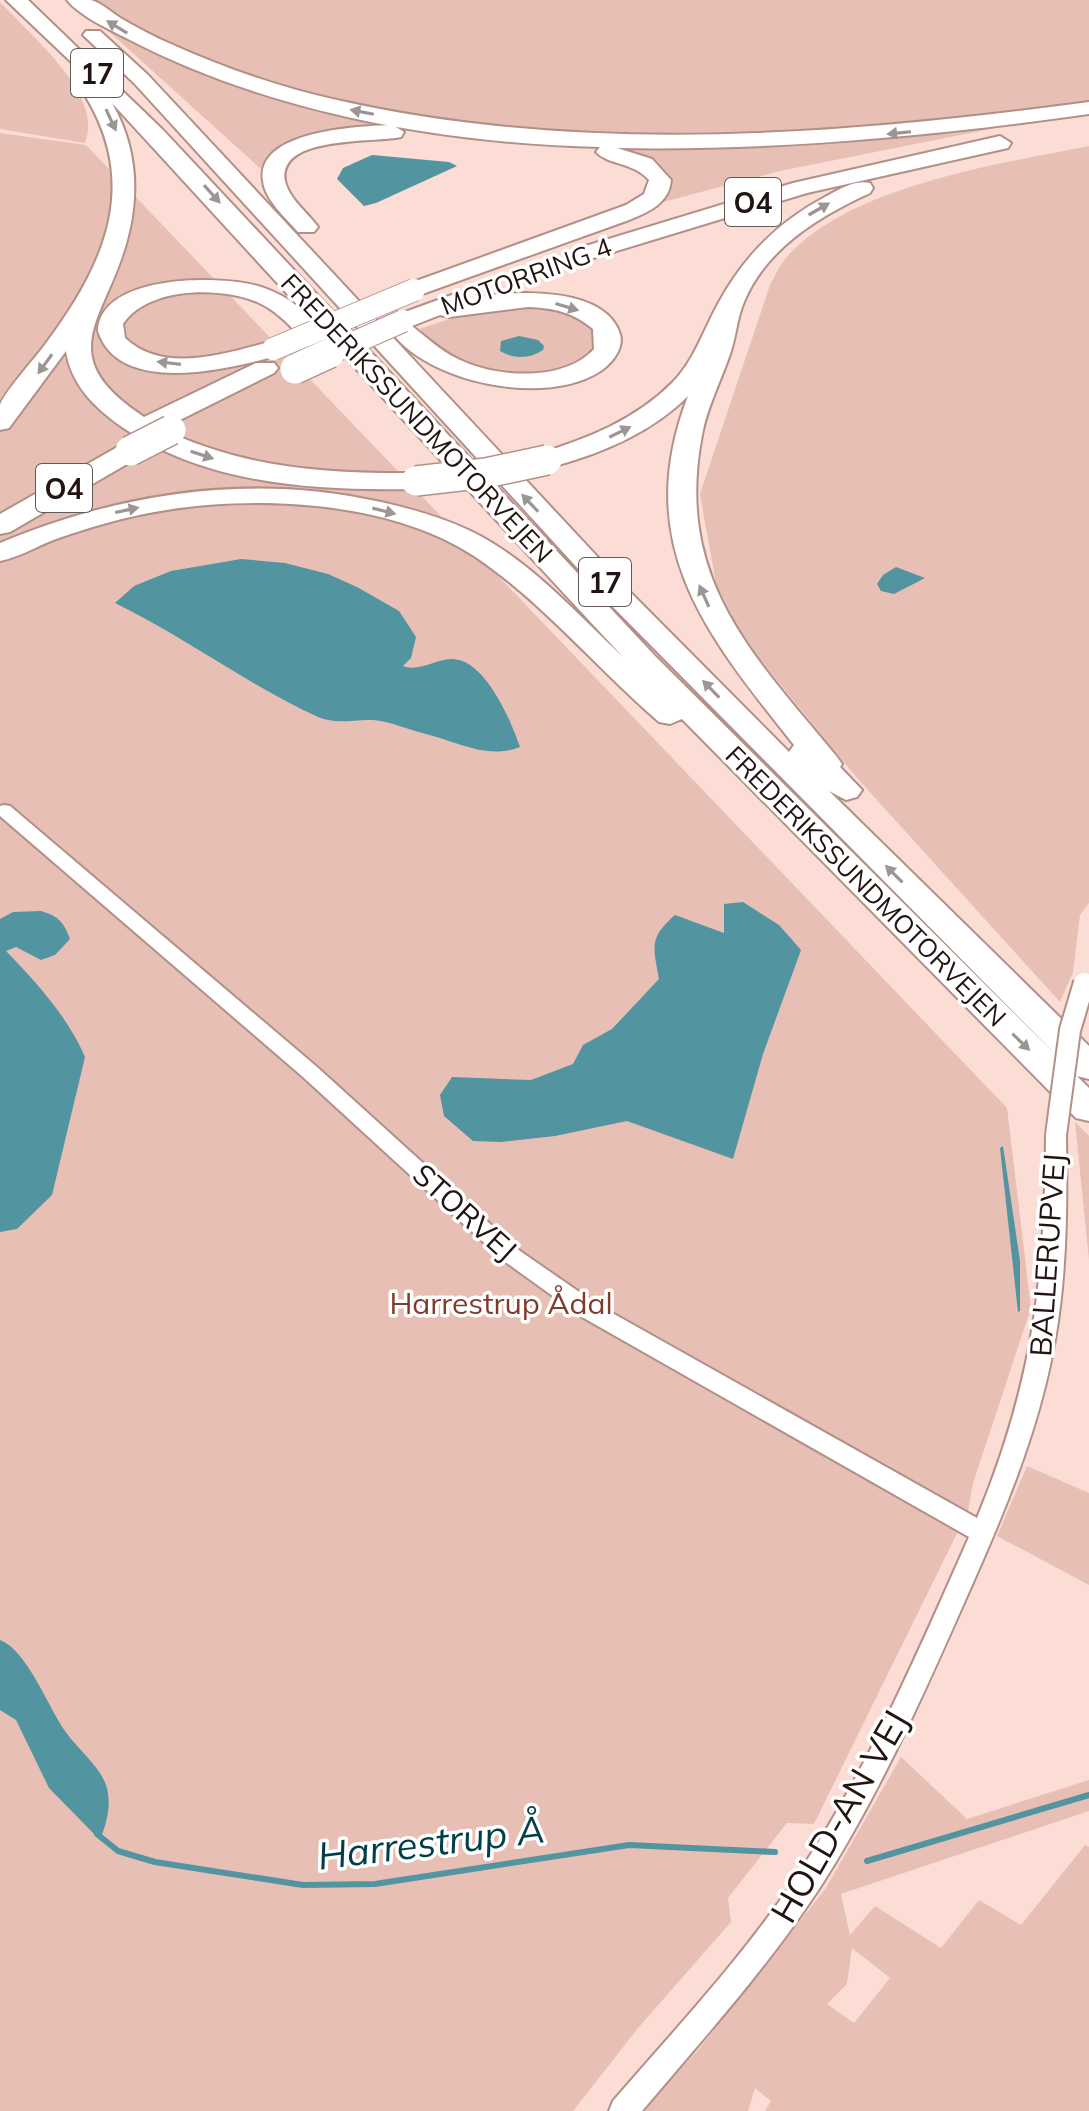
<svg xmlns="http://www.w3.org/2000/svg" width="1089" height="2111" font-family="Mulish,sans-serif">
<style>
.green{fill:#e7bfb5;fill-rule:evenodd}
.water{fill:#52949f}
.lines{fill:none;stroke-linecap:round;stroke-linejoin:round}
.stream{stroke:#52949f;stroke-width:6}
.minor-casing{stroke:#b29088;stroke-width:4}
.motorway-casing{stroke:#b29088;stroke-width:4}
.minor{fill:#fff;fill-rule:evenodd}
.motorway{fill:#fff;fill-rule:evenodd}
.minor-bridge-casing{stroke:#b29088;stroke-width:24;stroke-linecap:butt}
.motorway-bridge-far1-casing{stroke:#b29088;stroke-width:24;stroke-linecap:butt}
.motorway-bridge-casing{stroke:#b29088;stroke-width:32;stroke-linecap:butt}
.minor-bridge{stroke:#fff;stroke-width:20}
.motorway-bridge-far1{stroke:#fff;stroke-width:22}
.motorway-bridge{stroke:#fff;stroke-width:29}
.oneway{fill:#9b9594}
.labels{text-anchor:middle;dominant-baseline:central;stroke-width:7;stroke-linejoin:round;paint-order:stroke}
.far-street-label{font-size:26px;fill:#211411;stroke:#fff}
.shield{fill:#fff;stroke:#645a58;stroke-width:2}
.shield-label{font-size:28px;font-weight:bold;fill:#211411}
.street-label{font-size:30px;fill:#211411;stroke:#fff}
.park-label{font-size:30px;fill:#803b2c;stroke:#fff}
.near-street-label{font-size:36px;fill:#211411;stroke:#fff}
.near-water-label{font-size:38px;font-style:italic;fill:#003f47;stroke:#fff}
</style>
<rect width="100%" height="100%" fill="#fbddd5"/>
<g class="green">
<path d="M89 0H1089V103C999 114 908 127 818 135 650 149 468 134 306 92 231 73 153 46 89 0Z"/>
<path d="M0 2C30 35 105 96 85 143L0 129Z"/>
<path d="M104 27 170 61 270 95 592 144 1031 121 780 171 652 205 672 184 658 164 617 150 430 131 378 130 274 156 261 169Z"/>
<path d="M0 133 86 145 1007 1108 1031 1308 973 1483 968 1511 814 1824 787 1823 728 1898 731 1922 638 2028 573 2111H0Z"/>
<path d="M1089 146V903L1080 915 1073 972 1060 1002 857 778 743 639 716 584 700 494 770 285C775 277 779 266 785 259 848 186 999 164 1089 146Z"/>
<path d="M538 306 579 316 595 327C603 382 511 381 475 368 452 360 435 346 419 329L471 312Z"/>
<path d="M1075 1122 1089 1136V1260Z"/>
<path d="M1027 1466 1089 1493V1585L997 1536Z"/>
<path d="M901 1757 967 1819 1089 1780V1811L841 1894 850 1935 875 1906 941 1948 979 1900 1021 1925 1085 1845 1089 1847V2111H765L771 2101 755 2088 748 2111H641L698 2050 826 1888ZM852 1948 890 1978 854 2023 827 2004 847 1984Z"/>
</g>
<g class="water">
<path d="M372 155 449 162 457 166 376 203 364 206 337 179 343 168Z"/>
<path d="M519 336 538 340 544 346 543 350C530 359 514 359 500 351L501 341Z"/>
<path d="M241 559 285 563 328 574 357 587 399 611 416 637 411 658 403 666C418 672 434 660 451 659 485 658 511 721 520 747 488 760 458 742 426 734 409 730 389 721 373 720 354 719 337 725 318 717 248 685 185 637 115 603L134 586 171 571Z"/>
<path d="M896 567 925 578 894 594 881 591 877 584 883 575Z"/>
<path d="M743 902 779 925 801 950 763 1054 733 1159 627 1121 555 1136 501 1142 473 1141 444 1116 440 1095 452 1077 531 1080 573 1064 583 1045 612 1029 659 979C653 946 649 938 675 915L724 933V904Z"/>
<path d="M41 911C58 916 64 922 70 939L55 955 41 960 16 947 6 951C36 982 68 1017 85 1057L52 1195 17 1229 0 1232V919L13 912Z"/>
<path d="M1003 1146 1020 1261V1311L1018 1312 1000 1148Z"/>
<path d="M0 1640C28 1650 49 1711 68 1735 80 1751 99 1766 106 1785 112 1804 107 1822 100 1840L49 1788 16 1720 0 1710Z"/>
</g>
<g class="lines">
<g class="stream">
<path d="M97 1834 118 1851 155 1862 303 1885 375 1884 629 1845 775 1852"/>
<path d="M867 1861 1089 1795"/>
</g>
<defs>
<path id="minor" d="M4 805 10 806 317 1067 520 1251 598 1305 977 1518C1033 1383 1045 1279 1046 1135L1049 1130H1063L1066 1135C1067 1203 1067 1273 1055 1340 1039 1432 1002 1518 964 1603 921 1700 877 1799 819 1889 767 1968 703 2039 642 2111H609L613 2101C677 2027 746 1954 800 1871 869 1767 919 1650 969 1537L582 1317 504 1261 303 1077 0 816V806Z"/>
<g id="motorway">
<path d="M6 0H28L163 130 656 657 1065 1064 614 608 134 83 83 35 86 31H100L148 75 634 596 789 752 794 745C706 634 631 545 688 396 650 434 598 455 547 468L537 466 534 460 537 454C587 439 635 420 672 383 694 361 703 331 718 304 743 257 778 222 825 197 838 190 854 179 870 183L873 188 870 193C820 216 766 248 744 302 737 317 736 338 730 354 721 381 707 407 702 435 674 579 753 655 837 757L842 764 840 767 862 790 857 797 846 800 829 791 1089 1046V1079L1077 1076 1089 1088V1121L1076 1118 682 719 670 724 659 722C596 668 543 602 474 556 385 498 244 494 144 514 114 520 85 529 56 539 37 546 20 557 0 561V543C122 492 251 473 381 502 416 510 452 520 484 538 537 568 579 616 623 657L320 330 318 337H300C288 323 274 309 257 302 220 286 147 287 123 324L125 338C164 375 227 353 273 341L282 344 286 349 282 354C235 368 119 398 98 331 100 274 220 275 258 286 275 291 288 298 302 310L112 103C137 147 140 195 126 244 103 323 52 356 144 417L256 363H274L278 368 274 373 162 429C243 468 327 474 416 473L426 475 430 481 426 487 416 489C316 491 207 485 122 427 95 408 71 385 66 351L9 428 0 430C0 423 0 412 0 405 3 394 35 358 44 346 107 262 144 179 77 83L87 77Z"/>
<path d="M67 0C74 0 85 0 91 0 102 3 113 14 122 19 138 28 154 37 171 44 224 68 279 87 337 100 585 156 839 135 1089 102V114C932 136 776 151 617 148L652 159 671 180C669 204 648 212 629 220L414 297 405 295 402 290 405 285 626 205 644 194 649 180C633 162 608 165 596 152L600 147C441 143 270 113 128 39 109 29 81 17 67 0Z"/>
<path d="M393 125 404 132 401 137C375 143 277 135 285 181 289 199 308 213 318 227L314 232H298C286 218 265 200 263 181 255 130 360 126 393 125Z"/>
<path d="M1000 136 1011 143 1008 148 807 193 587 260 579 258 575 253 579 248 793 183Z"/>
<path d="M471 288 480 290 482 296C520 291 605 287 620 334 624 348 613 362 602 370 548 408 426 383 390 330L394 316ZM528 307C553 308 573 312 593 329L594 349C564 382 496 378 458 359 441 351 427 338 412 326L440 315 449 317Z"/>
<path d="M130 443 139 445 143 451 139 457 10 532 0 534V514L121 445Z"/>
</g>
</defs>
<use href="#minor" class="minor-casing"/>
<use href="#motorway" class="motorway-casing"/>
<use href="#minor" class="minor"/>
<use href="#motorway" class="motorway"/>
<defs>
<path id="minor-bridge" d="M1056 1135 1070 1030 1084 983"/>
<g id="motorway-bridge-far1">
<path d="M273 349 414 290"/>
<path d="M326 355 403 321"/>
</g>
<g id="motorway-bridge">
<path d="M295 369 330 353"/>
<path d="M130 451 171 430"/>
<path d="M416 481 486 473 547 460"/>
</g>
</defs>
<use href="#minor-bridge" class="minor-bridge-casing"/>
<use href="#motorway-bridge-far1" class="motorway-bridge-far1-casing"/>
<use href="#motorway-bridge" class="motorway-bridge-casing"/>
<use href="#minor-bridge" class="minor-bridge"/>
<use href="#motorway-bridge-far1" class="motorway-bridge-far1"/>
<use href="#motorway-bridge" class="motorway-bridge"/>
</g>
<defs><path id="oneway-solid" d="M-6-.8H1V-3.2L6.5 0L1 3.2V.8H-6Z" transform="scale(2)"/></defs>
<g class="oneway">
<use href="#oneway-solid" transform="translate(117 27) rotate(-149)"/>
<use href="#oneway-solid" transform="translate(362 112) rotate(-169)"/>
<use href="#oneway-solid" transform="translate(111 120) rotate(65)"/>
<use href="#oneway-solid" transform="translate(899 133) rotate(174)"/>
<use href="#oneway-solid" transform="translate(212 194) rotate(48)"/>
<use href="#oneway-solid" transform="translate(819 209) rotate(-30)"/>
<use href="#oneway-solid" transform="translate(567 307) rotate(17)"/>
<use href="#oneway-solid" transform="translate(169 363) rotate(-173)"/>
<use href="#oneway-solid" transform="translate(45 364) rotate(126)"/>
<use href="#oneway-solid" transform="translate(620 432) rotate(-26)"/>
<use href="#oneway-solid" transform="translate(202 455) rotate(18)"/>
<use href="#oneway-solid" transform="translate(530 503) rotate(-133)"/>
<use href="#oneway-solid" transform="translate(127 510) rotate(-12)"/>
<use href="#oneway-solid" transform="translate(384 511) rotate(14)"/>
<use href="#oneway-solid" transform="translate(704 596) rotate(-114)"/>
<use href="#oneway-solid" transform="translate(711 689) rotate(-134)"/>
<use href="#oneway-solid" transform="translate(894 874) rotate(-135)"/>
<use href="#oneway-solid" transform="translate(1021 1042) rotate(44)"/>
</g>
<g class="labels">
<g class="far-street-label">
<text transform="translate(526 276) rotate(-20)">MOTORRING 4</text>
<text transform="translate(417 418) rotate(47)">FREDERIKSSUNDMOTORVEJEN</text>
<text transform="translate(866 886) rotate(45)">FREDERIKSSUNDMOTORVEJEN</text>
</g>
<g class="shield">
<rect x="71" y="49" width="52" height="48" rx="6"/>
<rect x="725" y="178" width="56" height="48" rx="6"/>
<rect x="36" y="464" width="56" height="48" rx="6"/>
<rect x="579" y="558" width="52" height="48" rx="6"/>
</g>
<g class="shield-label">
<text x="97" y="73">17</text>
<text x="753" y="202">O4</text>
<text x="64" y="488">O4</text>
<text x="605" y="582">17</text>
</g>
<g class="street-label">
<text transform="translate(465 1212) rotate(42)">STORVEJ</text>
<text transform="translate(1047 1255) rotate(-86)">BALLERUPVEJ</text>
</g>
<g class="park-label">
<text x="501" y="1303">Harrestrup Ådal</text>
</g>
<g class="near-street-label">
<text transform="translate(839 1816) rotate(-60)">HOLD-AN VEJ</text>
</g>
<g class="near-water-label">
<text transform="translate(431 1842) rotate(-7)">Harrestrup Å</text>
</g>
</g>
</svg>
